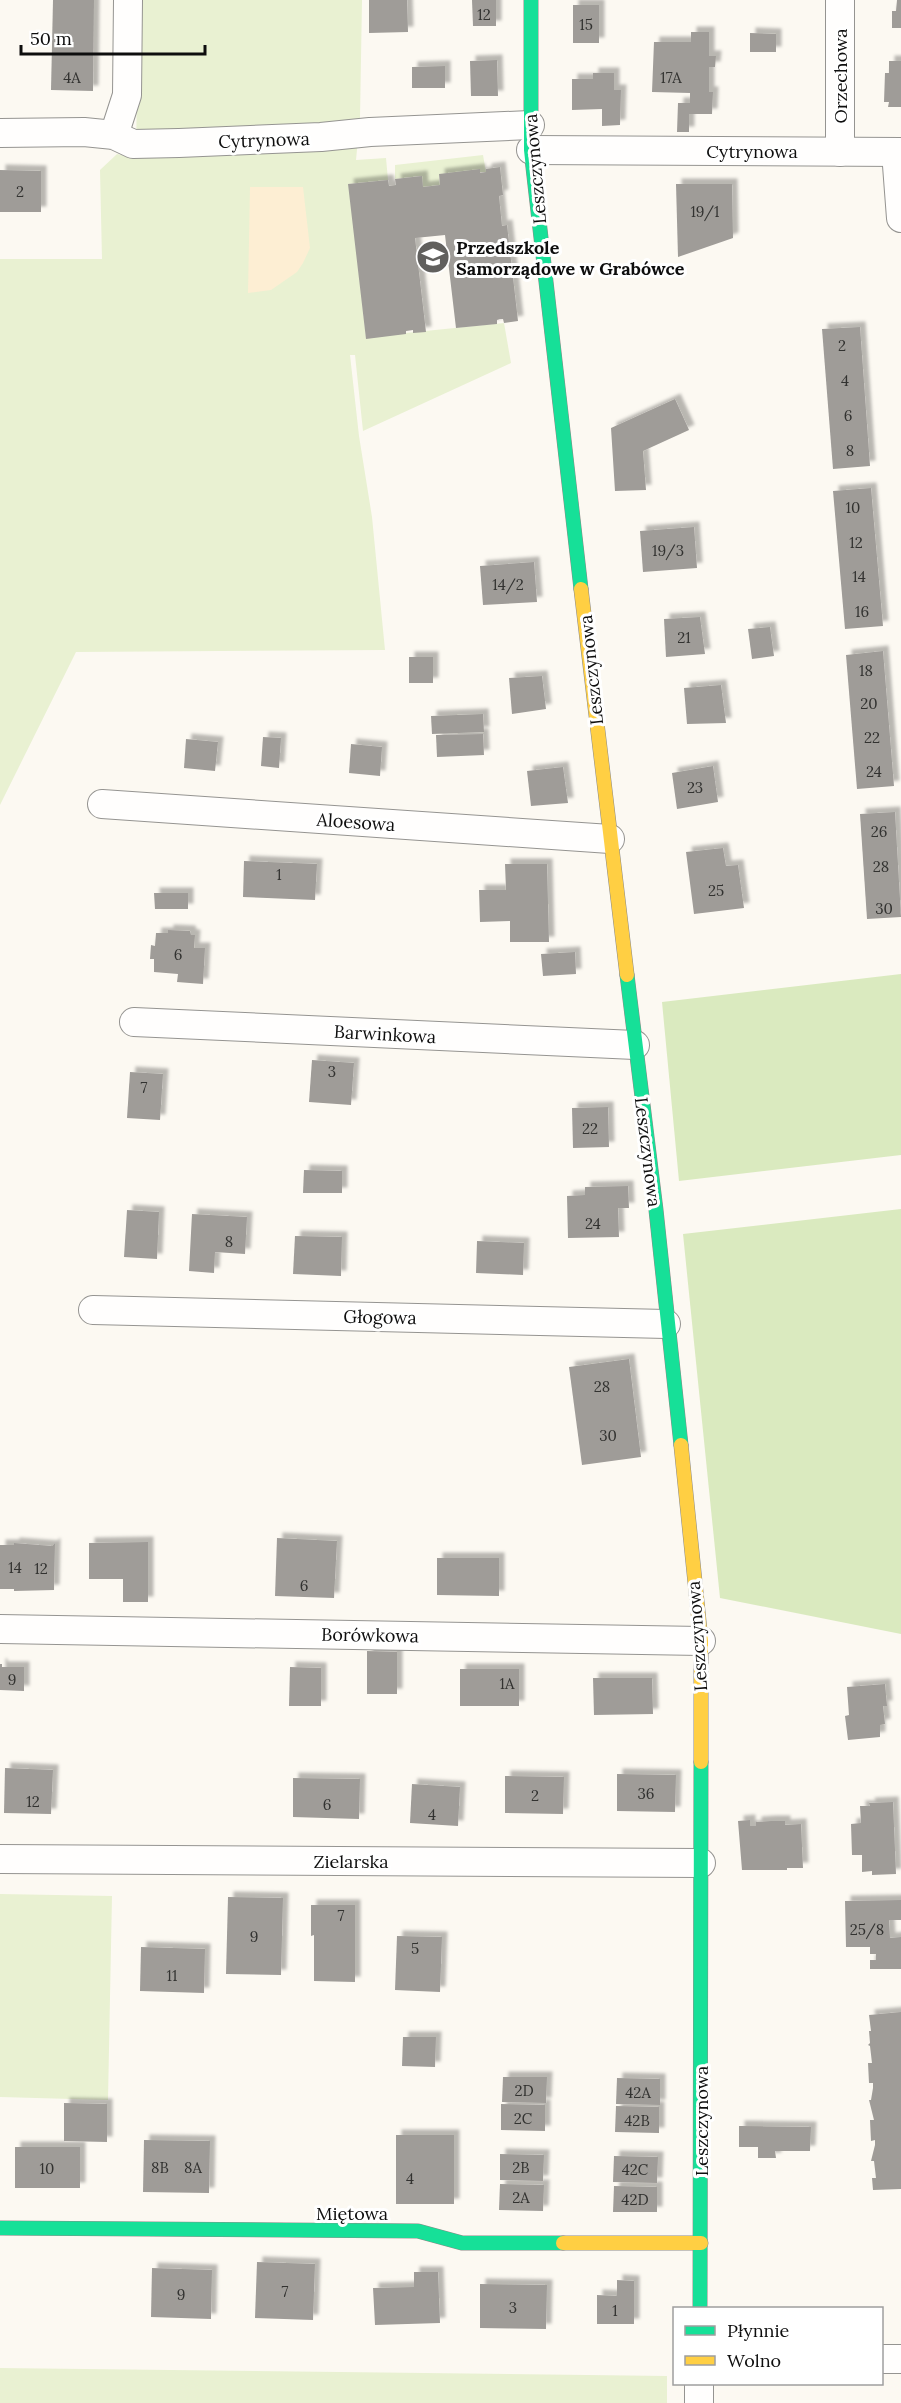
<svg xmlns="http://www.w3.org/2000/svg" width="901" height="2403" font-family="Lora,serif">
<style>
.green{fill:#e9f1d2}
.forest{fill:#daeabf}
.sand{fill:#fdeed3}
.building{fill:#9f9c98;filter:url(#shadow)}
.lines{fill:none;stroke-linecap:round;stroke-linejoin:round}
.street-casing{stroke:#959491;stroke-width:30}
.fast-casing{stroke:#8c8a87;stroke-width:15}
.slow-casing{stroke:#8c8a87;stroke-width:15}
.street{stroke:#fffefd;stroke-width:28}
.fast{stroke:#16e098;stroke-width:14}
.slow{stroke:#ffcf43;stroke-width:14}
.labels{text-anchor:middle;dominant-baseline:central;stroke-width:6;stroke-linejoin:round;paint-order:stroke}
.number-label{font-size:15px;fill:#323230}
.street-label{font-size:18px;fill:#0e0e0e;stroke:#fff}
.poi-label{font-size:18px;font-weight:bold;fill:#0e0e0e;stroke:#fff;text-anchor:start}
</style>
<defs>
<filter id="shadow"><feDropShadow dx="5.5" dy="-5.5" stdDeviation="1.5" flood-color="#0004"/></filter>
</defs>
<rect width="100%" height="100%" fill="#fcf9f2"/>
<g class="green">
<path d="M138 0H362L360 118 356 160 386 158 388 180 349 184 366 337 504 323 511 363 363 431 355 355H350L359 436 372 517 385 650 76 652 0 805V259H102L100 170 117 154 136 158Z"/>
<path d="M483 155 486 172 439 174 440 185 423 187 421 176 395 179V165Z"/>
<path d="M0 1894 112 1896 108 2100 0 2097Z"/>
<path d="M0 2368 667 2376V2403H0Z"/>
</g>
<g class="forest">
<path d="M901 974V1155L679 1181 662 1002Z"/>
<path d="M901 1209V1634L720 1598 683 1234Z"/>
</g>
<path class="sand" d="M250 187H303L310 248 303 263 297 272 271 290 248 293Z"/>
<g class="building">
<path d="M53 0H94L93 91 51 90Z"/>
<path d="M369 0H407L408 32 369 33Z"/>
<path d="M472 0H496V26H473Z"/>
<path d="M897 0H901V28H892V11H896Z"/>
<rect x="573" y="5" width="26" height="38"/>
<path d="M691 32H709V56H716L715 67H709V92H713L712 114H689V132H677L678 103H690V93L652 92 654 42H691Z"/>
<path d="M750 33 776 34V52H750Z"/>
<path d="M497 60 498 96H471L470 61Z"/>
<path d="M889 61H901V107H888L889 102H884L885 73H889Z"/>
<path d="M445 66V88H412V67Z"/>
<path d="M593 73H614V90H621L620 125 602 126V109L572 110V79H593Z"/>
<path d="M500 167 503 195 499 196 502 226 507 225 518 321 504 323 503 319H500L497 320V324L456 328 445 235 415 238 426 332 413 333V330L406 331V334L366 339 348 184 388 180 389 186 396 185 395 179 422 176 423 187 440 185 439 174 480 169V173L486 172V169Z"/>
<path d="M0 170 41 171V212H0Z"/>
<path d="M676 184H732L733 238 678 257Z"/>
<path d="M860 327 870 466 833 469 822 329Z"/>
<path d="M675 399 689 430 643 451 646 490 615 491 611 428Z"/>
<path d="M871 488 883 626 845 629 833 491Z"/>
<path d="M694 527 697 568 643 572 640 531Z"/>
<path d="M534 562 537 602 483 605 480 566Z"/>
<path d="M700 617 705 654 666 657 664 619Z"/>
<path d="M770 627 774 656 752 659 748 629Z"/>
<path d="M883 651 894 786 857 789 846 655Z"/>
<rect x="409" y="657" width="24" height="26"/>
<path d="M542 676 546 709 512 714 509 678Z"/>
<path d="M721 685 726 723 687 724 684 688Z"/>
<path d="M483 714 484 732 432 734 431 716Z"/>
<path d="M483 734 484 755 437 757 436 735Z"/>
<path d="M263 737 281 738 279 768 261 766Z"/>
<path d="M186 739 218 742 215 771 184 768Z"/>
<path d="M351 744 382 747 380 776 349 773Z"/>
<path d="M713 766 718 802 677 809 672 773Z"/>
<path d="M563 767 568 803 531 806 527 771Z"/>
<path d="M895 812 901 917 867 919 860 814Z"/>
<path d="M723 848 726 866 738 865 744 908 694 914 686 852Z"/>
<path d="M244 861 317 864 315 900 243 897Z"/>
<path d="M505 864H547L549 942H510V921L480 922 479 890H506Z"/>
<path d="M154 893H188V909H155Z"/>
<path d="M168 930 190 931 191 935H195L194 948H205L203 984 177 982 178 974 154 972V959H150L151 945 155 946 156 933H168Z"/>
<path d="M575 952 576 974 543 976 541 954Z"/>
<path d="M312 1060 354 1063 351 1105 309 1102Z"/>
<path d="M130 1072 163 1074 160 1120 127 1118Z"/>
<path d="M608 1107 609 1147 573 1148 572 1108Z"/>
<path d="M304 1170 342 1171V1193H303Z"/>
<path d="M628 1186 629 1208H618L619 1237 568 1238 567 1196 585 1195V1187Z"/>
<path d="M127 1210 159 1212 157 1259 124 1257Z"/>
<path d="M192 1214 247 1217 245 1254 215 1252 214 1273 189 1271Z"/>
<path d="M295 1236 342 1237 341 1276 293 1274Z"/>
<path d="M477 1241 524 1243 523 1275 476 1273Z"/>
<path d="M629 1359 641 1457 582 1465 569 1367Z"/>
<path d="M277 1538 337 1541 334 1598 275 1596Z"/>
<path d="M148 1542V1602H123V1579H89V1543Z"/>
<path d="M14 1543 52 1546 55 1543 54 1590 14 1591V1589H0V1545H14Z"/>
<path d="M437 1558H499V1596L437 1595Z"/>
<path d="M367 1651 397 1652V1694H367Z"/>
<path d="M0 1664H2V1667H24V1691L0 1690Z"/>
<path d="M290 1667 321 1668V1706H289Z"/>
<rect x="460" y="1669" width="59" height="37"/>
<path d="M593 1678H652L653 1714 594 1715Z"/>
<path d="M885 1684 887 1706H883L885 1724 880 1725V1737L848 1740 845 1716 849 1715 847 1687Z"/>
<path d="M5 1768 53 1770 51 1814 4 1813Z"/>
<path d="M617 1774 676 1775 675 1812 617 1811Z"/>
<path d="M505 1776 564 1777 563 1814 505 1813Z"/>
<path d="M293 1778 360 1779 359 1819 293 1817Z"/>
<path d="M412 1784 460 1787 458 1826 410 1823Z"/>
<path d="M893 1802 896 1874 872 1875V1871L862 1872V1855H852L851 1824 861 1823 860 1806H870L869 1803Z"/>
<path d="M750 1820V1826H756V1822L771 1821H785V1825L801 1824 803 1868H787V1870H742L738 1821Z"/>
<path d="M228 1897 283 1898 281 1975 226 1974Z"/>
<path d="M901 1900V1920H889L890 1938 901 1937V1969H870V1960H876V1954H870V1947H846L845 1901Z"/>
<path d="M311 1905H355V1982L314 1981V1935L311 1936Z"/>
<path d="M397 1936 442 1937 440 1992 395 1990Z"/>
<path d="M141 1947 205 1949 204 1993 140 1991Z"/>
<path d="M901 2012V2189L873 2190 872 2178H876L874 2161H871L875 2145V2140L871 2141 870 2120H874L869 2100H871L873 2088V2083H869L868 2063H872L870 2046 868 2045 870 2043 869 2031H871L869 2015Z"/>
<path d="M403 2037H436L435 2067 402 2066Z"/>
<path d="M503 2077H547L546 2103 502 2102Z"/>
<path d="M617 2078 660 2079V2105L616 2104Z"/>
<path d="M64 2103 107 2104V2142L64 2141Z"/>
<path d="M501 2104 545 2105V2131L501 2130Z"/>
<path d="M616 2106 659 2107V2133L615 2132Z"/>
<path d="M739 2126 811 2127 810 2151H775L776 2158H758V2147H739Z"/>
<rect x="396" y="2135" width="58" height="69"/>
<path d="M144 2140 210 2141 209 2193 143 2192Z"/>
<rect x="15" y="2147" width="65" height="41"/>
<path d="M500 2154 544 2155 543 2181 500 2180Z"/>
<path d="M614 2156 658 2157 657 2183 613 2182Z"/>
<path d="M500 2184 544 2185 543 2211 499 2210Z"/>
<path d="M614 2186 657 2187V2212H613Z"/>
<path d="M257 2262 315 2264 313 2320 255 2318Z"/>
<path d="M152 2268 212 2270 211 2319 151 2317Z"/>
<path d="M414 2272H438L440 2323 375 2325 373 2288 414 2287Z"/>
<path d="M617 2280 634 2281V2324H597V2295L617 2296Z"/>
<path d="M480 2284 547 2285 546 2329 480 2328Z"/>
</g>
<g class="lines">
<defs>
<g id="street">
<path d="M0 133 84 132 114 135 133 144 179 143 321 137 370 132 530 125"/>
<path d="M114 135 127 95 128 0"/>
<path d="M531 150 901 152"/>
<path d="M840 152V0"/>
<path d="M896 152 901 218"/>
<path d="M102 804 610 839"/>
<path d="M134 1022 635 1045"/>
<path d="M93 1310 666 1324"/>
<path d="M0 1629 701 1641"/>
<path d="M0 1859 701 1863"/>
<path d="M882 2359H901"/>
<path d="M699 2403V2384"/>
</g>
<g id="fast">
<path d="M531 0V150L581 589"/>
<path d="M627 975 656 1210 681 1445"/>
<path d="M0 2228 418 2231 462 2243H563"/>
<path d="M700 2308 701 1762"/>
</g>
<g id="slow">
<path d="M581 589 627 975"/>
<path d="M681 1445 701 1641V1762"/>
<path d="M563 2243H701"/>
</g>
</defs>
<use href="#street" class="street-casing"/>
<use href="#fast" class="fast-casing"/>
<use href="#slow" class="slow-casing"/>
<use href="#street" class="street"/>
<use href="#fast" class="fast"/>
<use href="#slow" class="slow"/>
</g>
<defs>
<symbol id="school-disc" viewBox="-11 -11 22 22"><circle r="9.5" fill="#61605e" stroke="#fff"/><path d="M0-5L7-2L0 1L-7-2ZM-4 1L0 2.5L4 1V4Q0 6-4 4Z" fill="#fff"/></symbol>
</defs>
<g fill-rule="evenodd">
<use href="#school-disc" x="414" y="238" width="38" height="38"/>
</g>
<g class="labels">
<g class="number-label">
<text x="484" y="14">12</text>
<text x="586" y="24">15</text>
<text x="72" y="77">4A</text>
<text x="671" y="77">17A</text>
<text x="20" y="191">2</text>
<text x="705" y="211">19/1</text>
<text x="842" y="345">2</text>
<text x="845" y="380">4</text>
<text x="848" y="415">6</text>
<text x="850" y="450">8</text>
<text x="853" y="507">10</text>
<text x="856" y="542">12</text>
<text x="668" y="550">19/3</text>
<text x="859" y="576">14</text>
<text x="508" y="584">14/2</text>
<text x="862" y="611">16</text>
<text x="684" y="637">21</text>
<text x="866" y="670">18</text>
<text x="869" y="703">20</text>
<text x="872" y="737">22</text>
<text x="874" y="771">24</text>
<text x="695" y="787">23</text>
<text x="879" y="831">26</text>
<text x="881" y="866">28</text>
<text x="279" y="874">1</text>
<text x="716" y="890">25</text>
<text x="884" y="908">30</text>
<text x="178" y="954">6</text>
<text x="332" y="1071">3</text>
<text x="144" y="1087">7</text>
<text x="590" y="1128">22</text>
<text x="593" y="1223">24</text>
<text x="229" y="1241">8</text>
<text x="602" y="1386">28</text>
<text x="608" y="1435">30</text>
<text x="15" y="1567">14</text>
<text x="41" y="1568">12</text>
<text x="304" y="1585">6</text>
<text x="12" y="1679">9</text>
<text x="507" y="1683">1A</text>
<text x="646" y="1793">36</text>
<text x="535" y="1795">2</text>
<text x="33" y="1801">12</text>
<text x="327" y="1804">6</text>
<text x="432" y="1814">4</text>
<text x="341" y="1915">7</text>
<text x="867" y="1929">25/8</text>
<text x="254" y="1936">9</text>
<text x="415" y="1948">5</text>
<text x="172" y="1975">11</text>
<text x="524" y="2090">2D</text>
<text x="638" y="2092">42A</text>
<text x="523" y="2118">2C</text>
<text x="637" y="2120">42B</text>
<text x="160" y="2167">8B</text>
<text x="193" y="2167">8A</text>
<text x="521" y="2167">2B</text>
<text x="47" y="2168">10</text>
<text x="635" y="2169">42C</text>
<text x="410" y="2178">4</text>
<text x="521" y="2197">2A</text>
<text x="635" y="2199">42D</text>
<text x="285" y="2291">7</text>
<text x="181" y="2294">9</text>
<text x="513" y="2307">3</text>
<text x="615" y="2310">1</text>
</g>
<g class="street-label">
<text transform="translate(840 76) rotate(-90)">Orzechowa</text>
<text transform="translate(264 140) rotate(-2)">Cytrynowa</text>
<text x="752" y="151">Cytrynowa</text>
<text transform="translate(535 169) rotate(-95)">Leszczynowa</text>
<text transform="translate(591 670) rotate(-96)">Leszczynowa</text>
<text transform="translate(356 822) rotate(4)">Aloesowa</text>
<text transform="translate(385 1034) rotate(3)">Barwinkowa</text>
<text transform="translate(648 1152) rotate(83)">Leszczynowa</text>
<text transform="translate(380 1317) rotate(1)">Głogowa</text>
<text transform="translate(370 1635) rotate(1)">Borówkowa</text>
<text transform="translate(697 1636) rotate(-94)">Leszczynowa</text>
<text x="351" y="1861">Zielarska</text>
<text transform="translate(701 2121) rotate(-90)">Leszczynowa</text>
<text x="352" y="2213">Miętowa</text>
</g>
<g class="poi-label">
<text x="456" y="247">Przedszkole<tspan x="456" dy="21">Samorządowe w Grabówce</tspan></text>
</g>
</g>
<rect x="673" y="2307" width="210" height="78" fill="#ffffff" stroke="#9f9f9f" stroke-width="1.5"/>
<rect x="685" y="2326" width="30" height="9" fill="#16e098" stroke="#9f9f9f" stroke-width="1.5"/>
<text x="727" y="2337" font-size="18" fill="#0e0e0e">Płynnie</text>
<rect x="685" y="2356" width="30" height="9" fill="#ffcf43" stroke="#9f9f9f" stroke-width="1.5"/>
<text x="727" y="2367" font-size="18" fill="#0e0e0e">Wolno</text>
<path d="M21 45v9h184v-9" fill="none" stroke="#0e0e0e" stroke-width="3"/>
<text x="30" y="45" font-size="18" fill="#0e0e0e" stroke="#ffffff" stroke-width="4.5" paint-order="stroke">50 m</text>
</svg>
